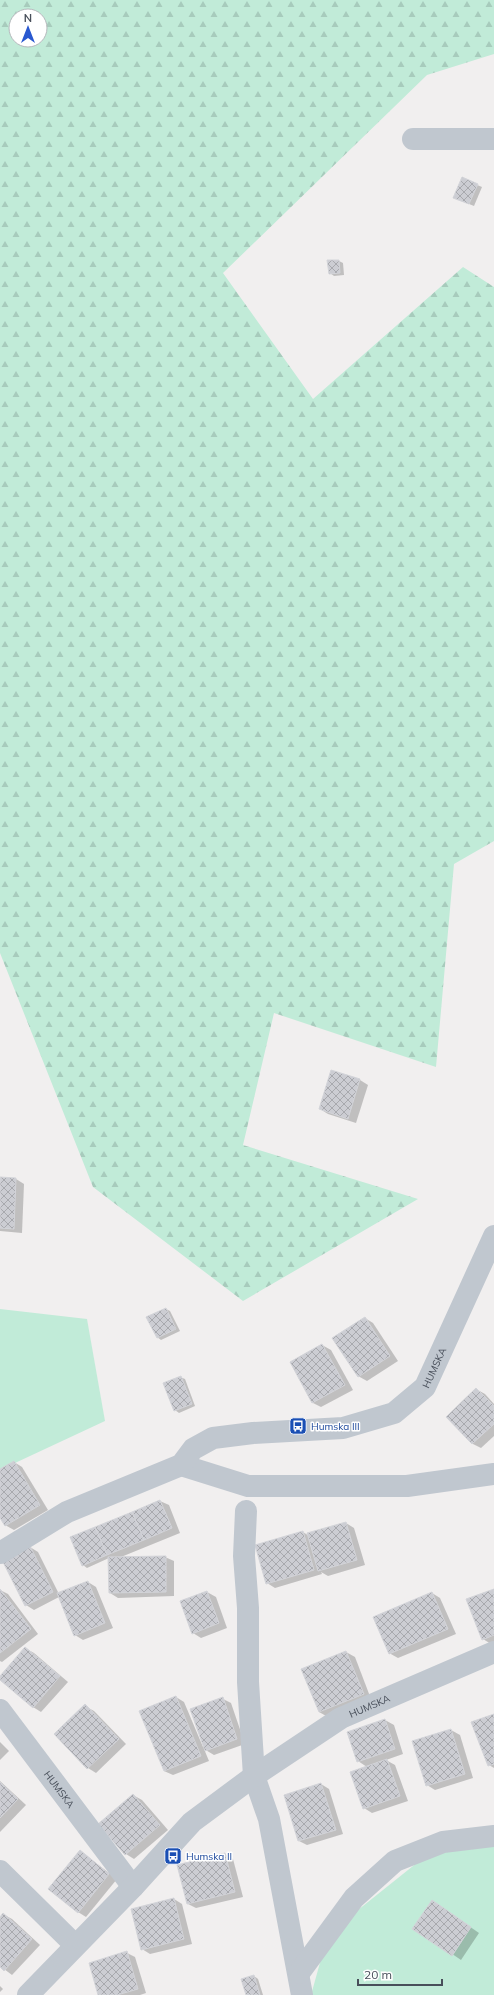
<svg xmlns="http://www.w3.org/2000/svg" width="494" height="1995" font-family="Mulish,sans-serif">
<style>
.grass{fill:#c1ebd8}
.forest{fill:url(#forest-firs);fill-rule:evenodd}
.shadow{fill:#0003}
.building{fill:url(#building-cross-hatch);stroke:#d3d4d9}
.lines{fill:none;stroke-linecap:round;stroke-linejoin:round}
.minor{stroke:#c0c7cf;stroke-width:22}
.labels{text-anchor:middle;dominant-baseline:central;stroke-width:3;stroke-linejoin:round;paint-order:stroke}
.street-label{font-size:10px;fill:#484f5a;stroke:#fff}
.transit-label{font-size:10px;fill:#164399;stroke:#fff;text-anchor:start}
</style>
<defs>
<pattern id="forest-firs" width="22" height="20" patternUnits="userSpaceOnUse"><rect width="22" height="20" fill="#c1ebd8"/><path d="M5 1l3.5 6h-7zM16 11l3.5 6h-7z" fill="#a7cbbc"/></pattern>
<pattern id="building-cross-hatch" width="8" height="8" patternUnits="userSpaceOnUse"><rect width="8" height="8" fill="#cccdd3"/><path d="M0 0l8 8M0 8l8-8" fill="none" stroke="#a8a9ae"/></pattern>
</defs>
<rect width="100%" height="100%" fill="#f1efef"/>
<g class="grass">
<path d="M0 1309 87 1319 105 1421 0 1470Z"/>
<path d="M494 1837V1995H311L328 1934 443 1842Z"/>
</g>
<path class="forest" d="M0 0H494V54L427 75 223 273 313 399 463 267 494 287V841L454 864 436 1067 274 1013 243 1145 418 1199 243 1301 93 1187 0 953ZM16 16H40V40H16Z"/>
<g class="shadow">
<path d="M463 179 482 187 474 206 459 200Z"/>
<path d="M339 261 343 263 344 275 334 276 330 273Z"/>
<path d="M332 1071 360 1080 368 1085 356 1123 328 1114 320 1109Z"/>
<path d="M0 1178 16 1179 24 1184 22 1233 0 1231Z"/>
<path d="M166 1309 170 1311 180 1331 161 1340 157 1337Z"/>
<path d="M365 1318 373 1323 398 1361 367 1381 358 1376Z"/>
<path d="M322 1345 331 1350 353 1390 321 1407 313 1403 291 1363Z"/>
<path d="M180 1377 185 1379 195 1406 179 1413 175 1410Z"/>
<path d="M476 1389 485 1394 494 1404V1436L481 1448 473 1444 447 1417Z"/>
<path d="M14 1462 22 1467 48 1510 14 1530 5 1525 0 1516V1470Z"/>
<path d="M160 1501 169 1505 180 1533 121 1557H165L174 1561V1596L118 1598 110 1593 109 1558 87 1568 83 1565Z"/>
<path d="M346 1523 354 1528 365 1565 328 1576 321 1572 322 1574 275 1588 267 1583 303 1532 309 1536Z"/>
<path d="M30 1547 38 1552 59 1594 88 1582 96 1587 113 1628 83 1640 75 1635 59 1597 34 1610 26 1605Z"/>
<path d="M0 1590 8 1594 38 1634 2 1662 0 1661Z"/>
<path d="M494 1590V1643L491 1644 483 1639Z"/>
<path d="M207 1592 216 1597 227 1628 201 1638 193 1633Z"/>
<path d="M432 1593 440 1598 456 1634 398 1658 389 1653Z"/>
<path d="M25 1648 34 1653 68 1682 41 1712 33 1707 0 1679Z"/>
<path d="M346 1652 355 1657 371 1699 328 1717 319 1712Z"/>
<path d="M176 1697 184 1702 203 1747 223 1699 231 1703 245 1744 214 1755 204 1749 209 1761 173 1775 164 1771Z"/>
<path d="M85 1706 94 1711 126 1744 96 1773 88 1768Z"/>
<path d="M494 1715V1768L489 1765Z"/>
<path d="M385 1720 394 1725 403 1754 386 1760 395 1765 408 1801 372 1813 364 1808 367 1767 358 1761Z"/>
<path d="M451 1730 460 1735 473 1778 435 1790 427 1785 413 1742Z"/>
<path d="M0 1742 9 1751 0 1760Z"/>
<path d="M0 1781 26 1805 0 1832Z"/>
<path d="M321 1784 329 1789 343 1834 307 1845 299 1841Z"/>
<path d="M133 1795 142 1800 168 1830 134 1859 126 1854Z"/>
<path d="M80 1851 117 1879 86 1917 78 1912Z"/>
<path d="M225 1854 233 1859 243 1897 196 1908 188 1904Z"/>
<path d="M174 1899 182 1904 192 1944 150 1954 142 1949Z"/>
<path d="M440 1906 479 1933 461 1960 414 1928Z"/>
<path d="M3 1914 12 1919 40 1945 12 1975 0 1966V1918Z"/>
<path d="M127 1953 135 1957 146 1993 140 1995H99Z"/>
<path d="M254 1976 258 1979 263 1995H247Z"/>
<path d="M0 1986 3 1989 0 1992Z"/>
</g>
<g class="building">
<path d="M462 177 478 184 469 204 453 198Z"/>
<path d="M327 260H339L340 273 329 274Z"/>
<path d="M331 1070 360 1079 348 1119 319 1109Z"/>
<path d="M0 1177 16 1178 14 1229 0 1228Z"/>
<path d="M166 1308 176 1329 157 1338 146 1317Z"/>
<path d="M365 1317 390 1356 358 1377 332 1338Z"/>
<path d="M322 1344 345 1385 312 1403 290 1362Z"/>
<path d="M181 1376 192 1404 174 1411 163 1383Z"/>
<path d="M476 1388 494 1406V1424L472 1444 446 1417Z"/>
<path d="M14 1461 40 1505 5 1526 0 1518V1469Z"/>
<path d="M160 1500 172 1528 144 1540 132 1512Z"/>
<path d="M132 1512 144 1540 107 1555 95 1527Z"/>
<path d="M346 1522 357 1560 318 1571 307 1533Z"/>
<path d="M95 1527 107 1555 82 1566 70 1537Z"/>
<path d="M303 1531 314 1570 266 1584 255 1545Z"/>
<path d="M30 1546 53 1592 25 1606 2 1560Z"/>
<path d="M166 1556V1592L109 1593 108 1557Z"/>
<path d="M88 1581 105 1623 74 1636 57 1593Z"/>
<path d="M0 1589 31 1629 0 1653Z"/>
<path d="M494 1589V1635L482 1640 466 1599Z"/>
<path d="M207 1591 219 1623 192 1634 180 1601Z"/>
<path d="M432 1592 448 1629 389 1654 373 1617Z"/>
<path d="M25 1647 60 1676 33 1708 0 1680V1676Z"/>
<path d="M346 1651 364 1694 319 1712 301 1669Z"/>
<path d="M176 1696 201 1756 164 1771 139 1711Z"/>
<path d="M223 1697 237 1739 205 1751 190 1709Z"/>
<path d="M85 1704 119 1739 87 1769 54 1734Z"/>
<path d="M494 1714V1764L488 1766 471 1722Z"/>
<path d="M385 1719 395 1749 357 1762 347 1732Z"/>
<path d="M451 1729 465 1774 426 1786 412 1741Z"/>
<path d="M387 1759 400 1796 363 1809 350 1772Z"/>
<path d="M0 1782 18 1799 0 1818Z"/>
<path d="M321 1783 336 1830 298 1841 284 1795Z"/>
<path d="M133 1794 160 1825 125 1855 98 1824Z"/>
<path d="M80 1850 109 1874 78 1913 48 1889Z"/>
<path d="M225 1853 235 1892 187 1904 177 1865Z"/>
<path d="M174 1898 184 1939 141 1950 131 1909Z"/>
<path d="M432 1900 471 1927 452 1956 412 1929Z"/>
<path d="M3 1913 32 1939 4 1971 0 1967V1917Z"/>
<path d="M127 1951 138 1989 117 1995H98L89 1963Z"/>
<path d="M254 1975 260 1995H246L241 1979Z"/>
</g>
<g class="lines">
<g class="minor">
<path d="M413 139H494"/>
<path d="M181 1465 248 1486H407L494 1474"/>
<path d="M246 1511 244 1556 248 1608V1682L254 1776 269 1819 302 1995"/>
<path id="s1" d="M0 1553 67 1512 181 1465 193 1449 213 1438 253 1433 343 1428 394 1413 425 1387 494 1236"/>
<path id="s2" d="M0 1710 133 1887"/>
<path d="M0 1871 75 1945"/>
<path d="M299 1973 354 1898 395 1861 443 1842 494 1836"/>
<path id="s3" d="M28 1995 133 1887 192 1822 254 1776 341 1718 494 1652"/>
</g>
</g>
<defs>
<symbol id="bus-square" viewBox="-11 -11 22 22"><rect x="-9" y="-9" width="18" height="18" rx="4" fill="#1a4fb4" stroke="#fff"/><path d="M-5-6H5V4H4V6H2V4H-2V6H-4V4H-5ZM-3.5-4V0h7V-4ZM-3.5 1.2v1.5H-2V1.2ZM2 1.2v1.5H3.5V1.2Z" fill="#fff"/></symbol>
</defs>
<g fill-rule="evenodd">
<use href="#bus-square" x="288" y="1416" width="20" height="20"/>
<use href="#bus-square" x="163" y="1846" width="20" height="20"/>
</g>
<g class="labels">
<g class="street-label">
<text stroke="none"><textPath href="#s1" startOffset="490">HUMSKA</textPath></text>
<text stroke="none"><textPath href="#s3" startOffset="451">HUMSKA</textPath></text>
<text stroke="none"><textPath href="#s2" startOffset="99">HUMSKA</textPath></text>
</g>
<g class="transit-label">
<text x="311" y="1426">Humska III</text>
<text x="186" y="1856">Humska II</text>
</g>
</g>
<g transform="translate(28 28)"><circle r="19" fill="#ffffff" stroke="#b6b9bd"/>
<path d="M0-3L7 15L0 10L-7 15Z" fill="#2958d0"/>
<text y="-6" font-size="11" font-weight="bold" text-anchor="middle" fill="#484f5a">N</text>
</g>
<path d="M358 1979v6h84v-6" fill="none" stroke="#484f5a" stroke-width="2"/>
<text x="364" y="1979" font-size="12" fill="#484f5a" stroke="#ffffff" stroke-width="3" paint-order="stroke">20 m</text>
</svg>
